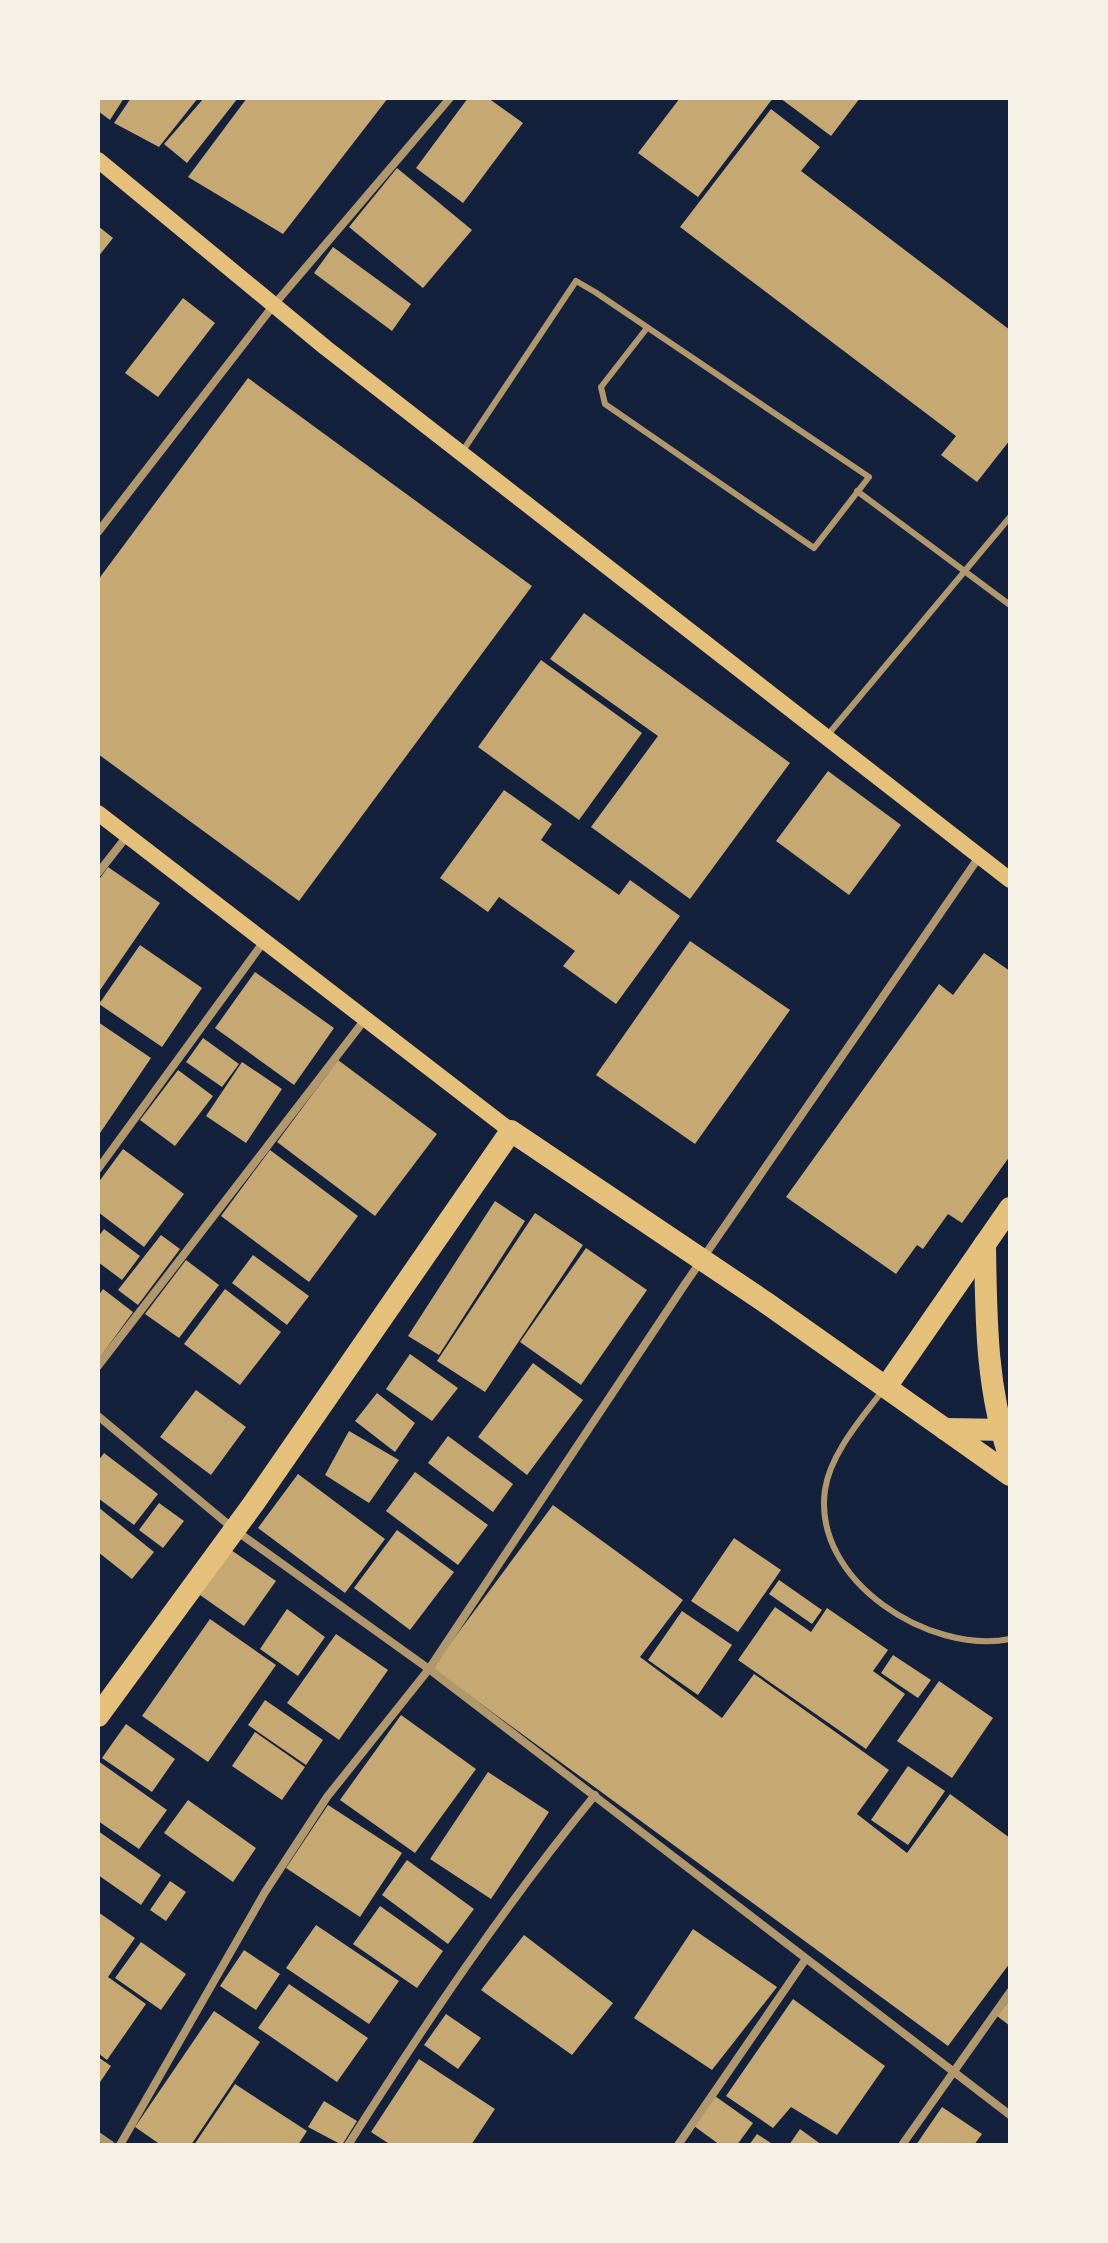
<svg xmlns="http://www.w3.org/2000/svg" width="1108" height="2243" font-family="'Golos Text',sans-serif">
<style>
.building{fill:#c6a872}
.lines{fill:none;stroke-linecap:round;stroke-linejoin:round}
.service{stroke:#b1986c;stroke-width:6}
.minor{stroke:#b1986c;stroke-width:8}
.secondary{stroke:#e5c07b;stroke-width:16}
.trunk{stroke:#e5c07b;stroke-width:22}
</style>
<rect width="100%" height="100%" fill="#14213d"/>
<g class="building">
<path d="M98 98H124L110 120 98 111Z"/>
<path d="M131 98H198L159 147 114 123Z"/>
<path d="M204 98H238L187 163 164 144Z"/>
<path d="M247 98H388L283 234 188 177Z"/>
<path d="M468 98H488L523 123 463 203 416 168Z"/>
<path d="M680 98H773L698 197 638 153Z"/>
<path d="M780 98H860L831 136Z"/>
<path d="M771 109 820 147 801 171 1010 330V440L977 482 941 455 956 436 680 227Z"/>
<path d="M397 168 472 230 423 288 349 227Z"/>
<path d="M98 226 113 238 98 257Z"/>
<path d="M333 247 411 304 392 331 314 273Z"/>
<path d="M183 298 215 323 158 397 125 373Z"/>
<path d="M248 378 532 586 299 901 98 754V580Z"/>
<path d="M584 613 790 763 690 899 591 827 658 736 550 659Z"/>
<path d="M541 660 642 733 579 820 478 747Z"/>
<path d="M828 771 901 825 849 895 776 841Z"/>
<path d="M504 790 552 824 541 840 619 895 630 880 680 916 616 1004 563 966 575 951 499 897 488 912 440 878Z"/>
<path d="M108 867 160 903 98 993V881Z"/>
<path d="M690 941 790 1010 695 1144 596 1075Z"/>
<path d="M140 945 202 988 162 1047 99 1004Z"/>
<path d="M984 953 1010 971V1156L962 1223 948 1214 923 1249 917 1245 896 1274 786 1197 939 984 953 995Z"/>
<path d="M255 972 334 1028 294 1085 215 1028Z"/>
<path d="M98 1022 151 1058 98 1136Z"/>
<path d="M203 1038 239 1064 222 1087 186 1062Z"/>
<path d="M338 1060 437 1134 375 1216 277 1142Z"/>
<path d="M242 1062 282 1089 246 1143 206 1116Z"/>
<path d="M178 1070 213 1096 175 1146 140 1120Z"/>
<path d="M123 1149 184 1194 144 1247 98 1212V1183Z"/>
<path d="M270 1150 358 1216 309 1282 221 1216Z"/>
<path d="M495 1201 525 1221 439 1355 408 1336Z"/>
<path d="M535 1213 583 1245 485 1392 437 1361Z"/>
<path d="M104 1229 140 1256 122 1280 98 1262V1237Z"/>
<path d="M161 1235 180 1249 138 1305 118 1290Z"/>
<path d="M586 1248 647 1290 581 1385 520 1342Z"/>
<path d="M253 1255 309 1296 287 1325 232 1283Z"/>
<path d="M186 1260 219 1285 179 1338 145 1314Z"/>
<path d="M103 1289 133 1312 98 1360V1296Z"/>
<path d="M225 1289 281 1332 240 1385 184 1344Z"/>
<path d="M410 1354 458 1388 432 1421 386 1389Z"/>
<path d="M533 1363 583 1400 527 1475 478 1437Z"/>
<path d="M196 1390 246 1427 211 1475 160 1437Z"/>
<path d="M377 1393 415 1423 395 1452 355 1421Z"/>
<path d="M349 1431 399 1460 369 1503 325 1475Z"/>
<path d="M448 1436 513 1484 493 1512 428 1463Z"/>
<path d="M104 1453 158 1494 134 1525 98 1498V1461Z"/>
<path d="M415 1472 488 1525 458 1565 386 1511Z"/>
<path d="M298 1474 385 1539 345 1593 258 1528Z"/>
<path d="M159 1503 184 1521 163 1548 139 1530Z"/>
<path d="M553 1505 683 1600 640 1657 722 1718 754 1674 889 1770 857 1814 907 1853 950 1794 1010 1838V1963L948 2046 432 1668Z"/>
<path d="M98 1507 154 1552 132 1579 98 1552Z"/>
<path d="M397 1530 454 1572 410 1630 354 1588Z"/>
<path d="M734 1538 781 1570 738 1632 691 1601Z"/>
<path d="M231 1550 276 1581 244 1626 200 1595Z"/>
<path d="M779 1580 822 1610 812 1624 769 1594Z"/>
<path d="M775 1607 811 1632 827 1608 888 1650 873 1671 905 1694 866 1749 738 1660Z"/>
<path d="M287 1609 325 1637 298 1676 260 1649Z"/>
<path d="M682 1611 732 1645 698 1695 648 1660Z"/>
<path d="M210 1619 276 1665 208 1762 142 1716Z"/>
<path d="M336 1634 388 1670 339 1740 287 1703Z"/>
<path d="M893 1655 931 1680 918 1698 881 1673Z"/>
<path d="M939 1681 993 1718 952 1778 897 1741Z"/>
<path d="M265 1700 323 1740 306 1765 248 1725Z"/>
<path d="M401 1715 476 1769 415 1853 340 1800Z"/>
<path d="M126 1724 175 1759 152 1792 102 1758Z"/>
<path d="M255 1732 305 1767 282 1800 232 1766Z"/>
<path d="M98 1761 167 1810 139 1849 98 1821Z"/>
<path d="M908 1766 945 1791 908 1845 871 1820Z"/>
<path d="M488 1772 549 1812 491 1899 430 1859Z"/>
<path d="M188 1800 256 1848 233 1882 164 1833Z"/>
<path d="M328 1805 402 1853 360 1917 286 1868Z"/>
<path d="M98 1831 161 1875 141 1905 98 1875Z"/>
<path d="M407 1860 474 1909 448 1944 382 1895Z"/>
<path d="M170 1881 186 1892 166 1921 150 1910Z"/>
<path d="M380 1906 443 1951 417 1988 353 1944Z"/>
<path d="M98 1912 135 1938 108 1977 146 2004 107 2060 98 2053Z"/>
<path d="M316 1925 399 1981 369 2024 286 1968Z"/>
<path d="M693 1929 777 1987 712 2070 634 2018Z"/>
<path d="M524 1935 613 2003 572 2055 481 1990Z"/>
<path d="M141 1942 186 1974 161 2010 115 1978Z"/>
<path d="M244 1950 280 1974 256 2010 220 1986Z"/>
<path d="M289 1984 368 2038 337 2082 258 2028Z"/>
<path d="M793 1999 885 2066 837 2135 791 2107 773 2128 726 2096Z"/>
<path d="M1010 1999V2026L997 2016Z"/>
<path d="M214 2011 260 2042 191 2145H161L135 2127Z"/>
<path d="M446 2014 481 2038 458 2069 424 2045Z"/>
<path d="M98 2057 111 2066 98 2085Z"/>
<path d="M419 2059 495 2109 471 2145H391L371 2132Z"/>
<path d="M235 2084 307 2131 298 2145H194Z"/>
<path d="M715 2096 753 2123 737 2145H720L694 2126Z"/>
<path d="M324 2101 357 2121 342 2145 308 2127Z"/>
<path d="M942 2107 982 2134 974 2145H916Z"/>
<path d="M800 2129 822 2145H789Z"/>
<path d="M757 2134 774 2145H749Z"/>
</g>
<g class="lines">
<g class="service">
<path d="M462 452 576 281 595 292 869 477 814 548 605 404 601 387 647 328"/>
<path d="M857 491 1010 605"/>
<path d="M826 737 1010 517"/>
<path d="M883 1390C862 1418 830 1454 825 1490 812 1581 930 1655 1010 1639"/>
</g>
<g class="minor">
<path d="M98 532 273 306 450 98"/>
<path d="M98 873 127 836"/>
<path d="M98 1169 265 940"/>
<path d="M98 1366 366 1018"/>
<path d="M98 1416 235 1530 429 1669 1010 2115"/>
<path d="M98 2136 111 2145"/>
<path d="M120 2145 265 1892 327 1797 429 1669 683 1287 979 857"/>
<path d="M348 2145C425 2024 504 1906 595 1795"/>
<path d="M678 2145 805 1960"/>
<path d="M902 2145 1010 1992"/>
</g>
<g class="secondary">
<path d="M98 160 326 348 1010 880"/>
<path d="M98 813 511 1131"/>
</g>
<g class="trunk">
<path d="M985 1244C986 1317 986 1389 1010 1458"/>
<path d="M886 1387 1010 1208"/>
<path d="M945 1429 1010 1430"/>
<path d="M98 1716 254 1503 511 1131 765 1302 1010 1475"/>
</g>
</g>
<rect width="1108" height="2243" fill="none" stroke="#f6f1e7" stroke-width="200"/>
</svg>
